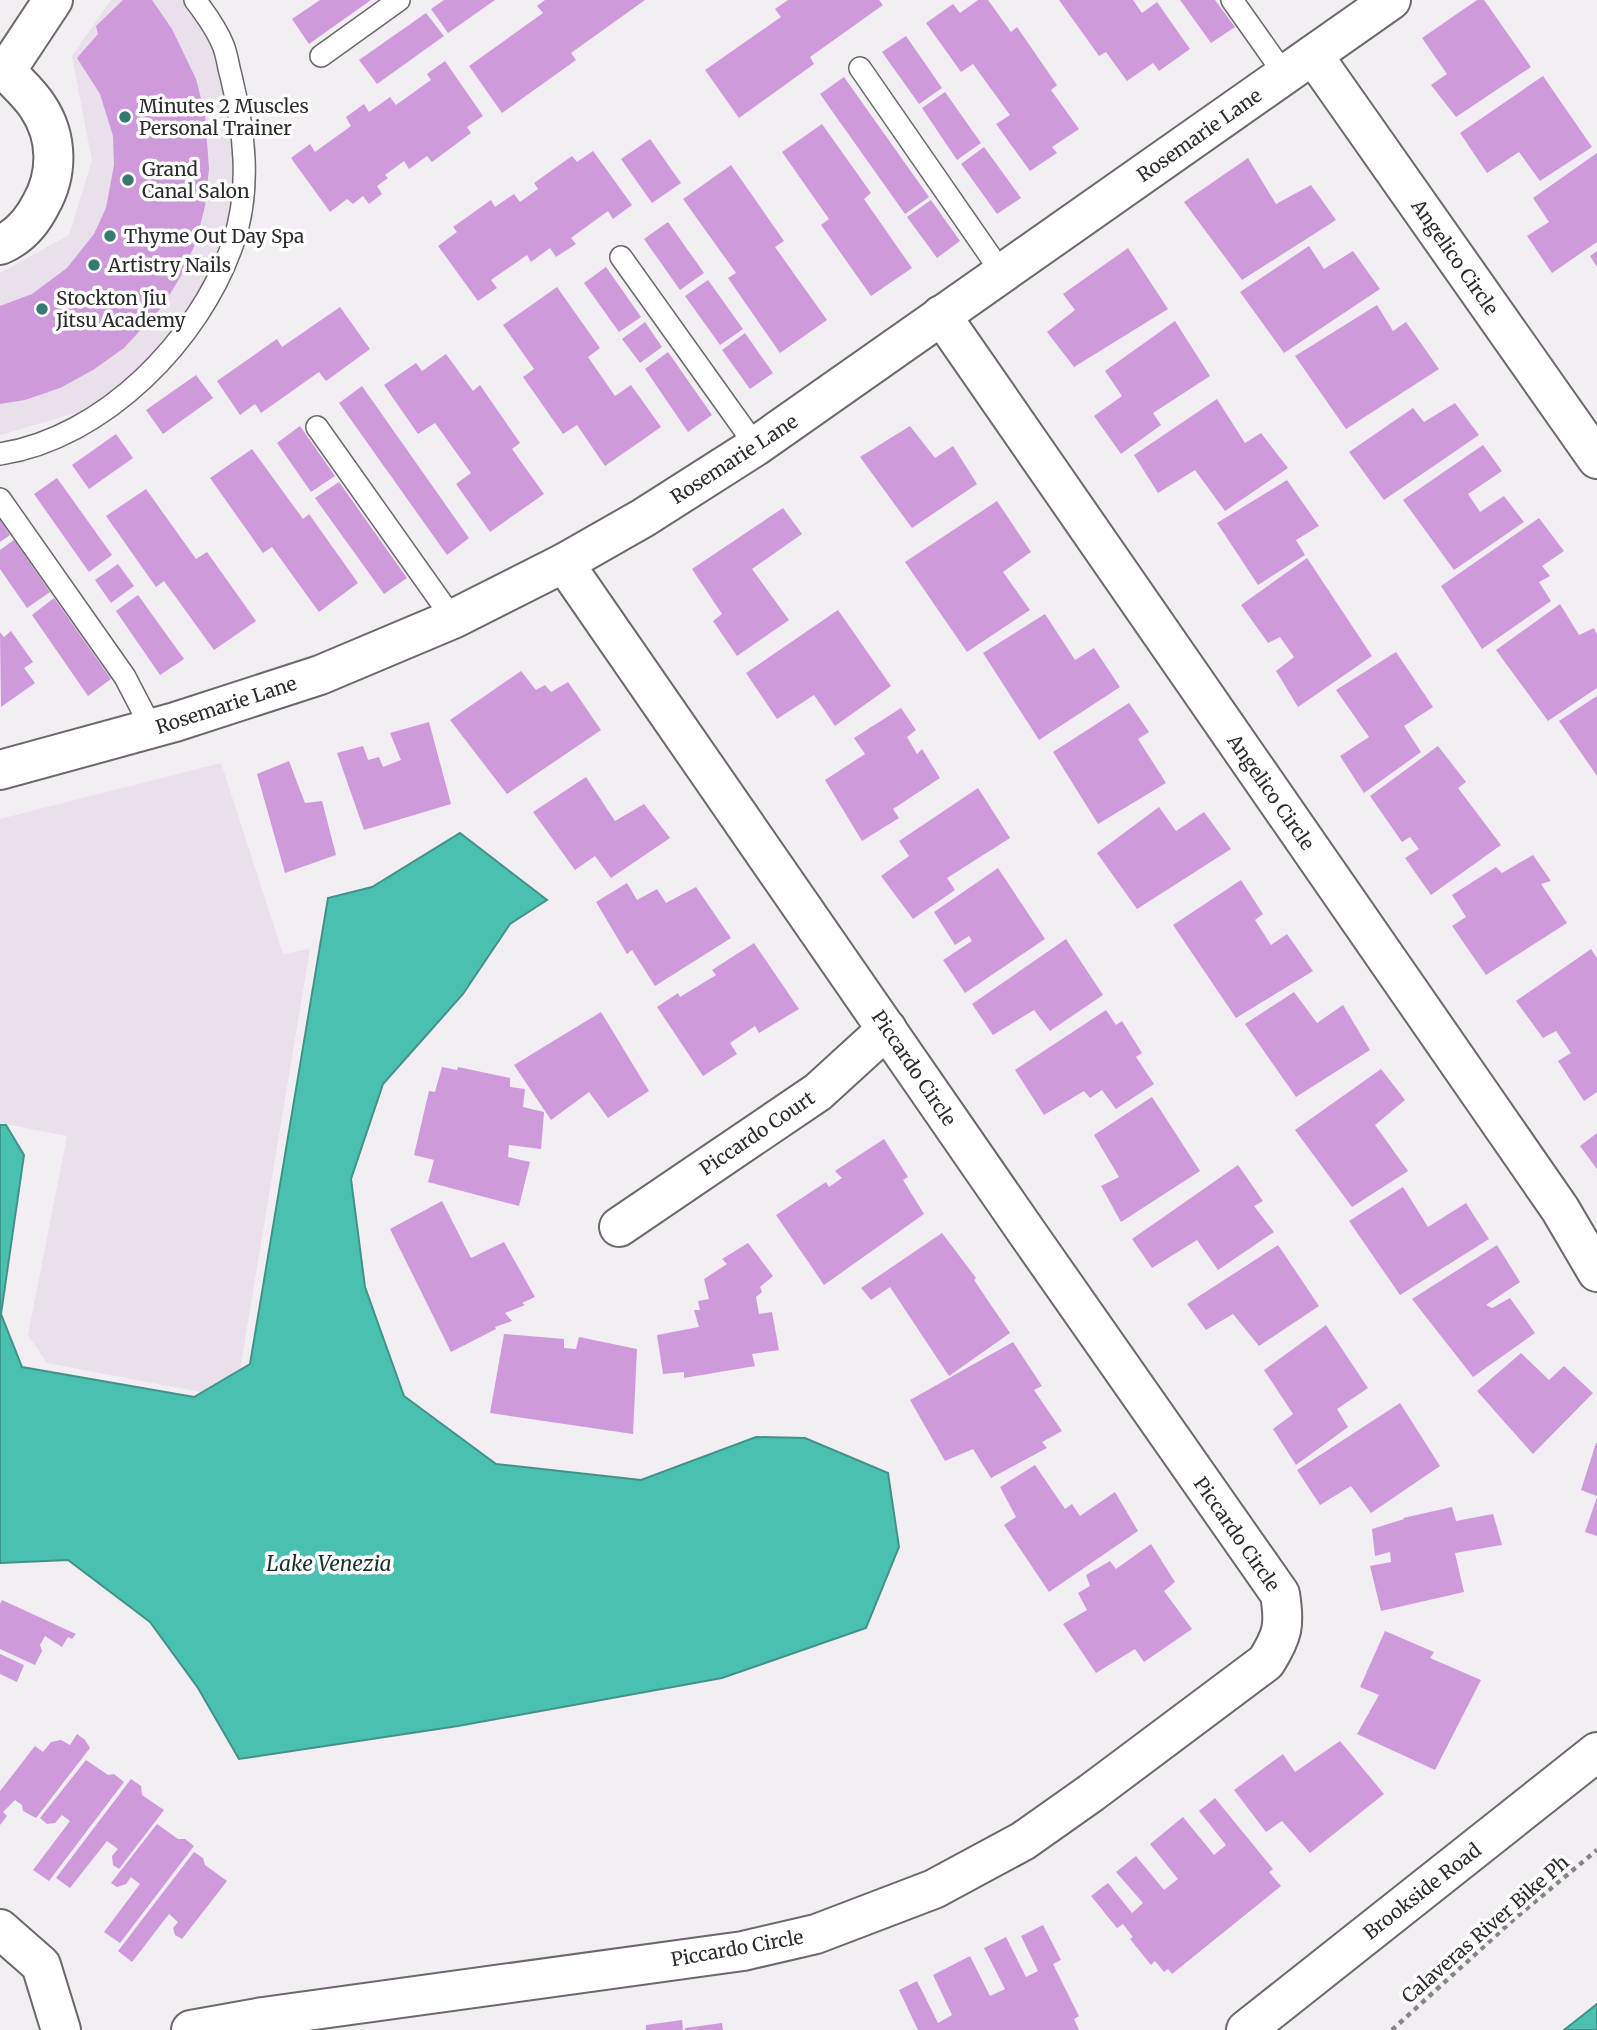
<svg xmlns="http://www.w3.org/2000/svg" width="1597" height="2030" font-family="Merriweather,serif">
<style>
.built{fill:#e9e0eb}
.water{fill:#49c0b0;stroke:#419389;stroke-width:2}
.building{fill:#cf9adb}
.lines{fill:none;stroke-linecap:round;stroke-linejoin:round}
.service-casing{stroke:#6c686c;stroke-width:24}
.minor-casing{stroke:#6c686c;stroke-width:42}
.tertiary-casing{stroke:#6c686c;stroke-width:42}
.path{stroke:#878487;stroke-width:4.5;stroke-dasharray:5 5;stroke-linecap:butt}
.service{stroke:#fff;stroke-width:21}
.minor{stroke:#fff;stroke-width:38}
.tertiary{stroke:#fff;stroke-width:38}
.poi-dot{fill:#347a70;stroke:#fff;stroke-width:2.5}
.labels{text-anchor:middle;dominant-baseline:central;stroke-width:7;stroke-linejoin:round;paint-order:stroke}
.poi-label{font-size:19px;fill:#2d2b2d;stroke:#fff;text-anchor:start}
.street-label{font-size:19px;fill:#2d2b2d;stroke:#fff}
.water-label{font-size:21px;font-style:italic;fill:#1b302c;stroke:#fff}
</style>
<rect width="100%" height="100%" fill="#f2eef3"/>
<g class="built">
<path d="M111 0H199L252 168 216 299 124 399 0 435V273L69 235 92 161 72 56Z"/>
<path d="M221 763 283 954 310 949 239 1376 211 1394 47 1363 28 1335 67 1136 0 1123V819Z"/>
</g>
<g class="water">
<path d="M460 833 547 900 510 924 463 994 383 1084 351 1179 365 1287 404 1396 496 1464 641 1480 756 1437 805 1438 888 1473 899 1547 866 1628 722 1678 458 1726 239 1759 198 1688 150 1622 68 1560 0 1563V1125H6L24 1155 1 1314 22 1367 194 1397 250 1364 328 898 372 887Z"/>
<path d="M1597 2004V2030H1564Z"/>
</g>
<g class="building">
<path d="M123 0H152L172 29 196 79 205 114 209 169 205 206 196 242 181 276 162 307 124 348 93 370 60 388 25 400 0 404V306L32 294 67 268 94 234 106 208 114 165 113 136 100 94 77 58 98 34 96 26Z"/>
<path d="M320 0H371L309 44 292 19Z"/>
<path d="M444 0H495L448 33 431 9Z"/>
<path d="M545 0H645L571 53 576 60 502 113 469 66 543 13 537 6Z"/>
<path d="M788 0H879L883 5 810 57 814 64 739 118 705 70 781 17 775 9Z"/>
<path d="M978 0H988L1011 32 1017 27 1057 85 1051 90 1079 129 1052 147 1057 153 1030 171 996 124 1010 115 973 64 961 72 926 23 953 4 960 13Z"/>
<path d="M1059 0H1133L1142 13 1157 2 1190 49 1159 71 1153 63 1127 81 1106 52 1099 56Z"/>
<path d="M1180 0H1215L1235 27 1211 43Z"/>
<path d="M1477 0H1484L1531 67 1456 117 1431 85 1447 74 1422 38Z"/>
<path d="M426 13 444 36 377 84 359 60Z"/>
<path d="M906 36 942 88 919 104 882 52Z"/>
<path d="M445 61 483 116 467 127 471 133 432 162 427 156 409 169 404 161 385 175 388 178 377 186 382 194 369 204 363 196 353 204 347 199 330 212 291 158 310 144 315 152 351 126 346 117 364 104 369 112 390 97 396 105 431 80 427 74Z"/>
<path d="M1543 76 1592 147 1540 181 1519 152 1487 173 1460 133Z"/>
<path d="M844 77 929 197 905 214 820 94Z"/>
<path d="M945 92 981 143 957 160 922 108Z"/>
<path d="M822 124 871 193 864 199 912 268 871 296 821 225 829 219 782 152Z"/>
<path d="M650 139 681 183 652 203 621 159Z"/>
<path d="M984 147 1021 198 997 214 961 164Z"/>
<path d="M593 151 632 205 613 219 608 211 571 238 576 244 556 257 550 248 531 262 527 255 491 280 497 288 478 301 438 246 457 232 453 227 491 200 495 207 514 194 520 202 538 189 534 183 572 156 577 162Z"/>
<path d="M1597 153V242L1552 273 1527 236 1549 222 1533 198Z"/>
<path d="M1248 158 1276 204 1311 185 1336 220 1242 280 1184 202Z"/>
<path d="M731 165 784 241 775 247 827 320 780 353 728 278 736 273 683 199Z"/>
<path d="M931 200 960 241 937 258 907 217Z"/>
<path d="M668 222 704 273 680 290 644 239Z"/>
<path d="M1309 246 1324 269 1353 251 1380 289 1284 353 1240 292Z"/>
<path d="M1128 248 1168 309 1074 367 1047 332 1075 310 1063 294Z"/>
<path d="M1597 251V267L1590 256Z"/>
<path d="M606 267 641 317 619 332 584 283Z"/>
<path d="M708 280 743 329 720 345 685 296Z"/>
<path d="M557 287 600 348 588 357 615 396 631 385 661 427 605 466 577 425 563 434 523 377 534 369 503 325Z"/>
<path d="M1377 305 1393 331 1406 322 1439 369 1346 429 1295 356Z"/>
<path d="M340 307 370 349 326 381 319 372 261 413 255 404 240 415 217 381 277 339 282 347Z"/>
<path d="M1175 321 1210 376 1153 413 1161 425 1121 454 1094 416 1122 396 1105 371Z"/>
<path d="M645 322 662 347 640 363 622 339Z"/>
<path d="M745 333 773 373 750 389 722 350Z"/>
<path d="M668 352 712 415 688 432 645 369Z"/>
<path d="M446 354 473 391 480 385 520 443 512 449 544 494 490 532 456 484 471 473 435 423 418 434 384 385 416 363 422 371Z"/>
<path d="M196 375 213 398 163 434 146 410Z"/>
<path d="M362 386 469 538 447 555 339 403Z"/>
<path d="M1217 399 1245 443 1261 433 1288 468 1225 511 1195 470 1158 493 1134 455Z"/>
<path d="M1455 403 1479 435 1384 500 1349 452 1413 408 1424 422Z"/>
<path d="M300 426 335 476 311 492 277 443Z"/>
<path d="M910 426 935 458 953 446 977 484 912 528 860 457Z"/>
<path d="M116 434 133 458 89 489 72 465Z"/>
<path d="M1483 445 1502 471 1468 494 1480 512 1504 496 1524 522 1454 570 1403 500Z"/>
<path d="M252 449 303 519 309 514 358 583 319 612 272 547 263 553 210 478Z"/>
<path d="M57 478 112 555 89 572 34 494Z"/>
<path d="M1287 480 1319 526 1296 540 1305 555 1258 585 1217 523Z"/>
<path d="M339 482 407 578 384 594 315 498Z"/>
<path d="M146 489 196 559 207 552 256 621 214 650 164 581 156 587 106 516Z"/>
<path d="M997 501 1031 552 1003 572 1030 610 967 652 905 562Z"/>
<path d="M783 508 802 534 752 569 789 620 737 656 713 621 722 614 692 569Z"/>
<path d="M1539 518 1564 551 1542 566 1550 576 1539 582 1551 601 1482 649 1441 586Z"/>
<path d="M0 520 10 535 0 542Z"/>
<path d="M14 540 50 592 27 608 0 569V550Z"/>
<path d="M1307 558 1372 656 1298 707 1276 671 1294 657 1280 637 1268 643 1241 605Z"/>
<path d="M118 564 134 586 111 603 95 580Z"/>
<path d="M138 595 184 659 160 675 116 611Z"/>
<path d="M54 598 111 679 88 696 32 615Z"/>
<path d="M1560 604 1579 635 1594 628 1597 635V688L1548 721 1496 650Z"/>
<path d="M838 610 891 686 835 726 814 695 777 719 746 673Z"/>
<path d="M1045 614 1075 660 1094 648 1120 687 1039 740 983 653Z"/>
<path d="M11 631 33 662 24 668 35 683 1 707 0 632 4 637Z"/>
<path d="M1396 652 1433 707 1404 726 1421 752 1364 793 1340 756 1369 737 1336 690Z"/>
<path d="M521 671 536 690 545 685 551 692 568 682 601 730 507 794 450 720Z"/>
<path d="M1597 696V776L1559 721Z"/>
<path d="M1129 703 1149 732 1138 739 1166 783 1098 824 1053 752Z"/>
<path d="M901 708 916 730 907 737 917 754 922 749 940 778 893 809 899 818 862 841 825 780 865 754 854 738Z"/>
<path d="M429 722 451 804 364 830 337 753 363 746 368 760 379 757 383 767 401 760 390 733Z"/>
<path d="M1438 746 1466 782 1458 788 1501 845 1431 895 1405 858 1419 849 1410 837 1402 842 1370 796Z"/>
<path d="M289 761 305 803 322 801 336 855 285 873 257 774Z"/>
<path d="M586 777 615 821 644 804 670 838 611 878 595 856 575 870 533 812Z"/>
<path d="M978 788 1010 838 947 878 955 890 913 919 881 876 909 856 899 841Z"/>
<path d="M1159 807 1176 831 1204 812 1231 849 1137 909 1097 853Z"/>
<path d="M1533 855 1551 881 1541 884 1567 923 1486 975 1452 926 1466 917 1452 895 1496 867 1502 873Z"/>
<path d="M998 868 1045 939 965 993 943 960 972 941 969 936 955 945 934 912Z"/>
<path d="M1241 880 1263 914 1255 920 1271 945 1287 934 1313 971 1236 1018 1173 925Z"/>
<path d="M627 883 637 900 657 889 666 903 696 887 731 938 655 986 632 950 627 954 596 902Z"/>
<path d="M1066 939 1103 995 1050 1031 1034 1010 993 1035 972 1004Z"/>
<path d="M754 943 799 1009 759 1033 755 1026 730 1043 737 1054 703 1076 657 1007 678 993 680 997 716 975 712 970Z"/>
<path d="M1591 949 1597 958V1092L1584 1101 1558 1061 1571 1053 1556 1031 1543 1038 1516 1001Z"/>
<path d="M1294 992 1317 1023 1343 1005 1370 1050 1296 1097 1245 1024Z"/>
<path d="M1106 1010 1116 1025 1122 1021 1142 1053 1136 1057 1154 1084 1116 1109 1102 1090 1090 1098 1084 1091 1044 1115 1015 1070Z"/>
<path d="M601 1012 649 1091 608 1118 589 1092 551 1120 514 1065Z"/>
<path d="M442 1067 457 1070 458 1067 510 1078V1087L525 1089 523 1107 544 1112 541 1149 509 1145 508 1157 530 1162 519 1206 428 1182 434 1160 414 1155 429 1091 435 1092Z"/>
<path d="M1381 1069 1405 1100 1375 1125 1408 1171 1352 1207 1295 1130Z"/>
<path d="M1152 1097 1200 1171 1121 1222 1101 1186 1119 1177 1094 1135Z"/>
<path d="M1597 1133V1169L1580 1146Z"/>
<path d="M884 1139 908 1177 903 1180 924 1214 824 1285 776 1215 826 1182 829 1187 842 1178 835 1171Z"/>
<path d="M1238 1165 1263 1201 1254 1206 1274 1232 1218 1270 1197 1240 1152 1268 1132 1239Z"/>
<path d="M1403 1187 1428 1227 1466 1203 1489 1239 1400 1295 1349 1221Z"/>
<path d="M442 1201 471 1258 504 1242 535 1297 522 1303 525 1305 505 1313 512 1321 495 1327 496 1329 451 1352 390 1229Z"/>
<path d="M942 1233 976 1278 974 1280 1010 1333 949 1376 890 1287 871 1300 861 1288Z"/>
<path d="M748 1243 773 1276 760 1287 762 1292 756 1297 759 1314 772 1312 779 1350 752 1354 755 1366 684 1378V1372L663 1374 657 1335 699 1327 694 1310H700L698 1301 709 1299 704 1279 727 1264 722 1259Z"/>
<path d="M1278 1245 1319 1306 1259 1346 1233 1314 1206 1330 1187 1304Z"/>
<path d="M1497 1245 1520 1282 1486 1305 1492 1308 1510 1298 1535 1333 1473 1377 1412 1299Z"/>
<path d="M1326 1325 1368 1388 1337 1409 1348 1427 1296 1465 1273 1429 1293 1414 1264 1370Z"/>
<path d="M504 1334 564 1339V1348L576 1349 579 1337 637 1349 633 1434 490 1413Z"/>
<path d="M1013 1342 1042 1386 1034 1390 1062 1431 1042 1442 1047 1448 991 1478 973 1449 945 1461 910 1400Z"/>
<path d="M1521 1353 1549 1380 1564 1366 1593 1393 1533 1454 1477 1391Z"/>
<path d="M1400 1403 1440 1466 1371 1513 1351 1486 1320 1505 1297 1470Z"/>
<path d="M1596 1443H1597V1496L1581 1490Z"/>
<path d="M1035 1465 1065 1509 1072 1504 1080 1516 1115 1492 1138 1531 1049 1592 1004 1525 1016 1517 1000 1487Z"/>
<path d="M1597 1497V1536L1585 1532Z"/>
<path d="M1452 1507 1456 1521 1493 1514 1502 1545 1455 1553 1464 1592 1381 1611 1370 1566 1391 1562 1390 1552 1375 1556 1372 1529 1404 1519 1403 1518Z"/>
<path d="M1151 1544 1175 1582 1164 1591 1192 1629 1144 1662 1135 1649 1096 1673 1063 1624 1087 1610 1078 1593 1090 1586 1086 1575 1110 1561 1116 1569Z"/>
<path d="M2 1600 76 1634 72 1639 68 1637 62 1647 45 1636 40 1645 42 1651 35 1665 0 1649V1604Z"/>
<path d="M1385 1631 1434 1652 1430 1658 1481 1680 1435 1770 1357 1734 1379 1695 1360 1687Z"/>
<path d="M0 1654 24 1665 17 1682 0 1674Z"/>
<path d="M77 1734 85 1740 90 1748 36 1818 23 1811 22 1805 15 1800 3 1812 7 1816 0 1825V1791L35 1746 43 1752 51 1742 61 1740 70 1745Z"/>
<path d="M1340 1741 1384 1794 1310 1853 1282 1821 1266 1832 1234 1790 1283 1754 1295 1772Z"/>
<path d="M86 1760 108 1775 114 1774 124 1782 49 1881 33 1870 70 1821 62 1815 55 1823 47 1824 40 1818Z"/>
<path d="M131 1779 141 1786 142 1795 164 1810 119 1869 113 1865 112 1856 118 1849 107 1841 70 1888 56 1878Z"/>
<path d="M1215 1798 1273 1869 1269 1872 1281 1886 1172 1974 1168 1969 1164 1972 1155 1961 1151 1965 1130 1939 1133 1937 1123 1924 1117 1928 1091 1896 1108 1883 1132 1913 1143 1903 1116 1872 1136 1856 1164 1890 1178 1879 1150 1844 1183 1817 1214 1855 1226 1845 1199 1811Z"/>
<path d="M157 1824 178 1839H185L194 1846 120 1943 104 1932 140 1884 131 1877 126 1884 117 1887 111 1883Z"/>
<path d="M194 1852 203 1858 205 1865 227 1881 182 1939 175 1935 173 1928 178 1922 169 1914 132 1962 118 1951Z"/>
<path d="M1043 1925 1061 1960 1053 1964 1079 2016 1074 2019 1079 2030H918L899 1990 917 1981 938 2023 952 2015 933 1975 970 1956 990 1996 1005 1989 984 1948 1006 1937 1026 1977 1038 1971 1021 1936Z"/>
<path d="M682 2020 683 2030H646V2025Z"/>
<path d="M722 2023 723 2030H685V2028Z"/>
</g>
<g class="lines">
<defs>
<g id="service">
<path d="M1232 0 1285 75"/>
<path d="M321 56 399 0"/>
<path d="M860 68 1002 273"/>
<path d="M621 257 756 446"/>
<path d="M317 427 453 619"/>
<path d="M0 454C104 438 200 340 233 243 252 189 244 129 231 76 228 66 227 54 223 45 217 30 205 13 195 0"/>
<path d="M0 499 125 677 152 729"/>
</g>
<g id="minor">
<path d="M1313 55 1597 459"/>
<path d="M0 70 6 71C17 83 30 94 38 107 58 137 58 174 41 204 32 222 19 237 0 245"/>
<path d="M6 71 53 0"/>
<path d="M941 315 1560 1209 1597 1272"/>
<path d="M619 1227 818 1092 887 1029"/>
<path d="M0 1929 41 1965 61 2030"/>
<path d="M191 2030 263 2017 743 1951 816 1934 934 1889 1023 1841 1091 1793 1266 1662C1283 1635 1285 1625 1280 1594L1028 1234 564 563"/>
</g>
<g id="tertiary">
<path d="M0 770 175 722 320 675 453 619 564 563 643 518 756 446 1391 0"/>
<path d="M1246 2030 1597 1752"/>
</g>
</defs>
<use href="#service" class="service-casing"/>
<use href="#minor" class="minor-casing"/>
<use href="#tertiary" class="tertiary-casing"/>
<path class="path" d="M1392 2030 1513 1920 1597 1850"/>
<use href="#service" class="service"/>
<use href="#minor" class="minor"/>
<use href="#tertiary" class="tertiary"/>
</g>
<g class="poi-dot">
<circle cx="125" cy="117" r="7"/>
<circle cx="128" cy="180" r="7"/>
<circle cx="110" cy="236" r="7"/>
<circle cx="94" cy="265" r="7"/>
<circle cx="42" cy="309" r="7"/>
</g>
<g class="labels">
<g class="poi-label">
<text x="139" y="106">Minutes 2 Muscles<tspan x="139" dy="22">Personal Trainer</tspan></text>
<text x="142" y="169">Grand<tspan x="142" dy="22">Canal Salon</tspan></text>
<text x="124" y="236">Thyme Out Day Spa</text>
<text x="108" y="265">Artistry Nails</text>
<text x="56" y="298">Stockton Jiu<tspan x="56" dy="22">Jitsu Academy</tspan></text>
</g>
<g class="street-label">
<text transform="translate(1199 135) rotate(-35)">Rosemarie Lane</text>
<text transform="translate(1455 257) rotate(55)">Angelico Circle</text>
<text transform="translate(734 459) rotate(-33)">Rosemarie Lane</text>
<text transform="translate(226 705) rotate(-18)">Rosemarie Lane</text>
<text transform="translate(1271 792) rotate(55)">Angelico Circle</text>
<text transform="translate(914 1068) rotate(56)">Piccardo Circle</text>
<text transform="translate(757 1133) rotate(-34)">Piccardo Court</text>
<text transform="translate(1237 1534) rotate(55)">Piccardo Circle</text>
<text transform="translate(1422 1891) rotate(-38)">Brookside Road</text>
<text transform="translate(1485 1929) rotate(-41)">Calaveras River Bike Ph</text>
<text transform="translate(737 1948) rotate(-10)">Piccardo Circle</text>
</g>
<g class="water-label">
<text x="329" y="1563">Lake Venezia</text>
</g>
</g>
</svg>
